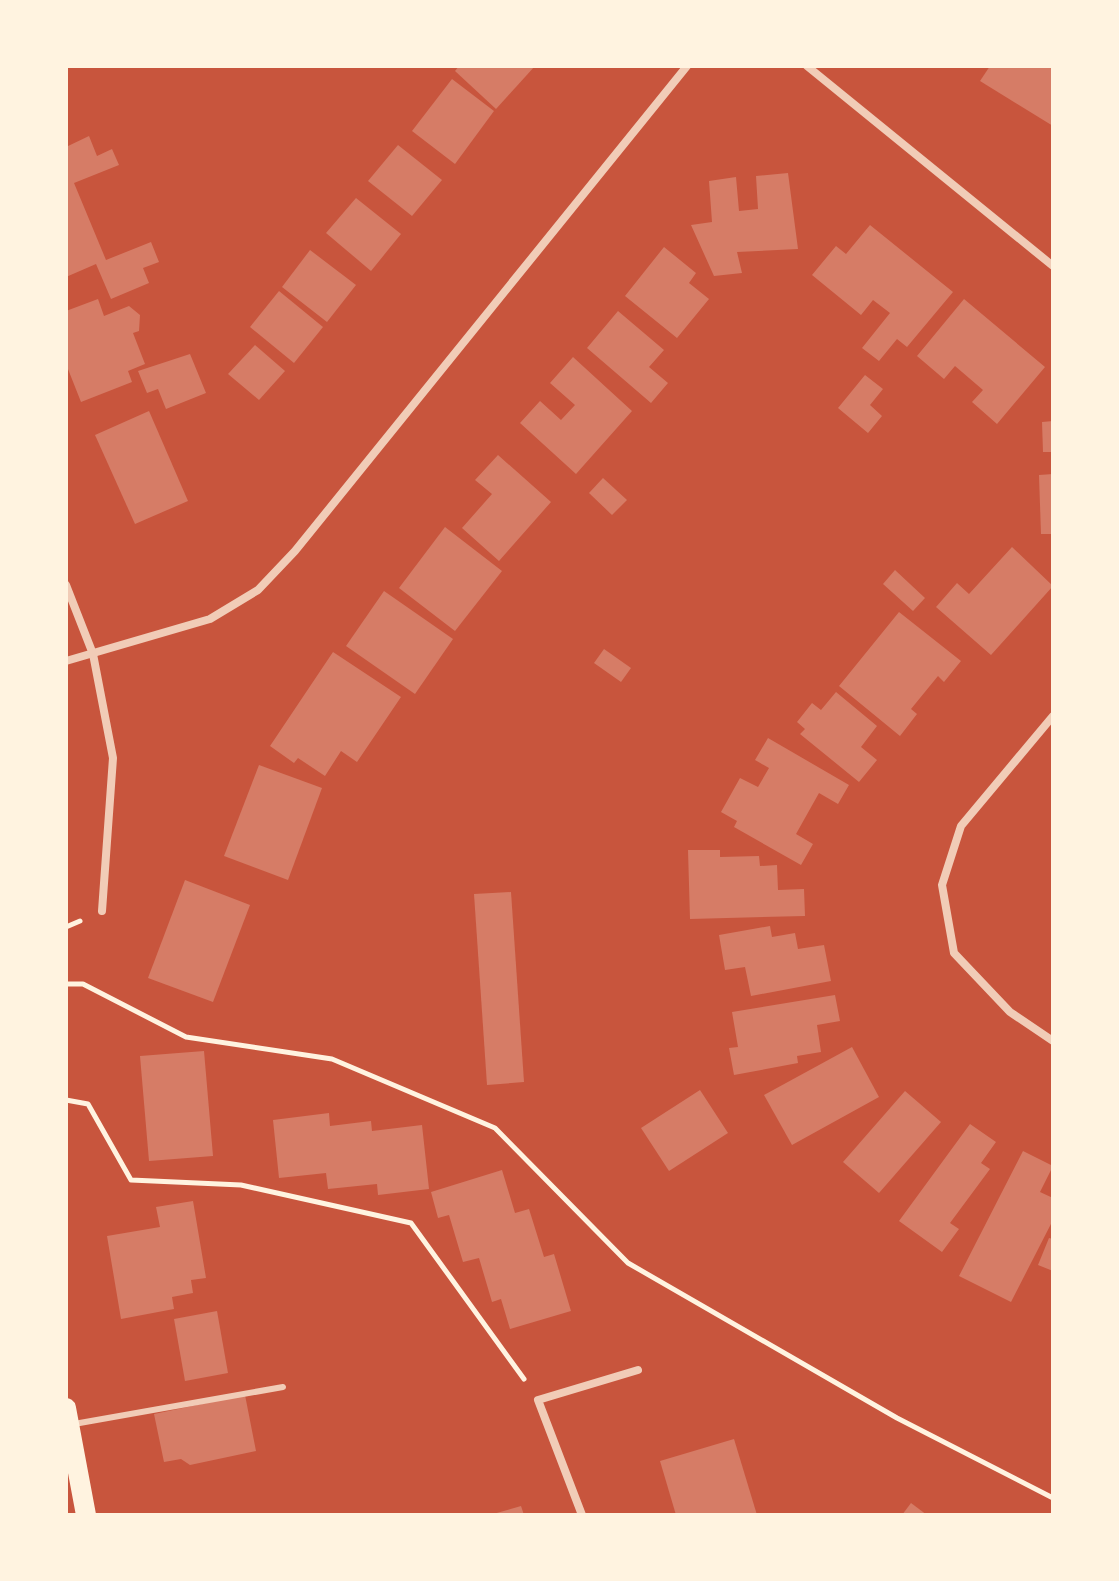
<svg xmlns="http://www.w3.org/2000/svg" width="1119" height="1581" font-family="Rubik,sans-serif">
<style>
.building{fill:#d67c66}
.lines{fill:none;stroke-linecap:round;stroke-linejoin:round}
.path{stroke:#fff3e0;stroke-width:5}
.service{stroke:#f1ccb7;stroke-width:6}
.minor{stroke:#f1ccb7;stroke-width:8}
.primary{stroke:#fff3e0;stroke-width:20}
</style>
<rect width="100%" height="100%" fill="#c8553d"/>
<g class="building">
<path d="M459 66H535L496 109 455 71Z"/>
<path d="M990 66H1053V126L980 81Z"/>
<path d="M452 79 494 111 455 164 412 131Z"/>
<path d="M89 136 97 156 112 149 119 165 74 183 106 260 151 242 159 262 143 268 149 283 111 299 96 264 66 277V147Z"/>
<path d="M398 145 442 180 412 216 368 181Z"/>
<path d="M788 173 798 249 737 252 742 273 714 276 691 225 712 222 709 181 736 177 739 211 758 209 756 176Z"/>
<path d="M356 198 401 234 371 271 326 233Z"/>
<path d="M870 225 953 292 907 347 897 339 879 361 862 348 890 313 873 300 861 315 812 275 836 246 846 254Z"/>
<path d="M664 247 696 273 689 283 709 299 677 338 625 296Z"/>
<path d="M310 250 356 285 327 322 282 287Z"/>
<path d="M279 291 323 327 294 363 250 327Z"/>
<path d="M98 299 104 316 129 306 140 315 139 331 133 333 145 364 128 371 132 382 81 402 66 364V311Z"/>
<path d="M964 299 1045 367 997 424 972 402 983 390 955 366 944 379 917 356Z"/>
<path d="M618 311 664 350 649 367 668 383 651 403 587 348Z"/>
<path d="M255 345 285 371 259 400 228 374Z"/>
<path d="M190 354 206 393 166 409 158 389 147 393 138 371Z"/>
<path d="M573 357 632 411 576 474 520 423 540 401 561 420 575 405 550 383Z"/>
<path d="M865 375 883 389 870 405 882 416 868 433 838 408Z"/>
<path d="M149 411 188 501 135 524 95 435Z"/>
<path d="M1053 421V452H1043L1042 422Z"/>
<path d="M498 455 551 502 499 561 462 528 492 494 475 480Z"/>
<path d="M1053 474V534H1041L1039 475Z"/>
<path d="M603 478 627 500 612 515 589 493Z"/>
<path d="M445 527 502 571 455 631 399 588Z"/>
<path d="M1012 547 1053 586 991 655 936 607 957 583 969 594Z"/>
<path d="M895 570 925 598 913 611 883 584Z"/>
<path d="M384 591 453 639 415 694 346 646Z"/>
<path d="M899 612 961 661 944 682 938 676 911 709 917 714 900 736 839 686Z"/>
<path d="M604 649 631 668 621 682 594 663Z"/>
<path d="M333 652 401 697 357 762 341 751 325 776 298 758 294 763 270 746Z"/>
<path d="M836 692 877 726 861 747 877 760 859 782 800 734 805 729 797 722 812 703 821 710Z"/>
<path d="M768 738 849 785 838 804 819 793 796 834 813 844 801 865 734 827 737 821 721 812 740 778 758 787 769 768 755 760Z"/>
<path d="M259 765 322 788 288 880 224 856Z"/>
<path d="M688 850H720V857L759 856 760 866 777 865 778 890 804 889 805 916 690 919Z"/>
<path d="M185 880 250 905 213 1002 148 978Z"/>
<path d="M511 892 524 1082 487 1085 474 894Z"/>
<path d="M770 926 772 937 795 933 798 949 824 945 831 981 751 996 745 967 725 970 719 935Z"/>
<path d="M835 995 840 1021 817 1025 821 1052 797 1056 798 1063 734 1075 729 1048 738 1047 732 1012Z"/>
<path d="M852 1047 879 1097 792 1145 764 1095Z"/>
<path d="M204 1051 213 1156 149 1161 140 1056Z"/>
<path d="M700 1090 728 1133 669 1171 641 1128Z"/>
<path d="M905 1091 941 1122 879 1193 843 1162Z"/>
<path d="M329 1113 330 1126 371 1121 372 1131 422 1125 429 1189 378 1195 377 1184 328 1189 326 1173 279 1178 273 1120Z"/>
<path d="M970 1124 996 1142 981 1163 990 1169 950 1223 959 1229 942 1252 899 1221Z"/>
<path d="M1023 1151 1053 1166 1040 1192 1053 1198V1220L1011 1302 959 1276Z"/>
<path d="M502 1170 515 1213 529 1209 544 1257 554 1254 571 1311 510 1329 501 1299 492 1302 479 1258 463 1262 449 1215 438 1218 431 1192Z"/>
<path d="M193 1201 206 1278 191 1280 193 1293 172 1297 174 1309 121 1319 107 1236 160 1227 156 1207Z"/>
<path d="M1049 1238 1053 1239V1271L1038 1265Z"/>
<path d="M217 1311 228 1373 185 1381 174 1319Z"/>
<path d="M245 1395 256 1451 190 1465 181 1459 164 1462 154 1414Z"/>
<path d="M734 1439 757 1515H676L660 1461Z"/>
<path d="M911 1503 927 1515H902Z"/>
<path d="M521 1506 524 1515H493V1514Z"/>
</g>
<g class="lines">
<g class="path">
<path d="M66 927 80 921"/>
<path d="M66 984H83L186 1037 332 1059 495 1128 628 1263 897 1418 1053 1498"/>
<path d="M66 1100 88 1104 131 1180 241 1185 411 1223 524 1379"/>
</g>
<path class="service" d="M74 1424 283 1387"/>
<g class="minor">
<path d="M807 66 1053 266"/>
<path d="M66 585 93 654 113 758 102 911"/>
<path d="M66 661 210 619 258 590 295 551 687 66"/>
<path d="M1053 716 961 826 942 885 954 953 1010 1012 1053 1041"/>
<path d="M582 1515 538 1400 638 1370"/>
</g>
<path class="primary" d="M66 1408 86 1515"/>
</g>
<rect width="1119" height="1581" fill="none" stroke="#fff3e0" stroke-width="136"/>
</svg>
